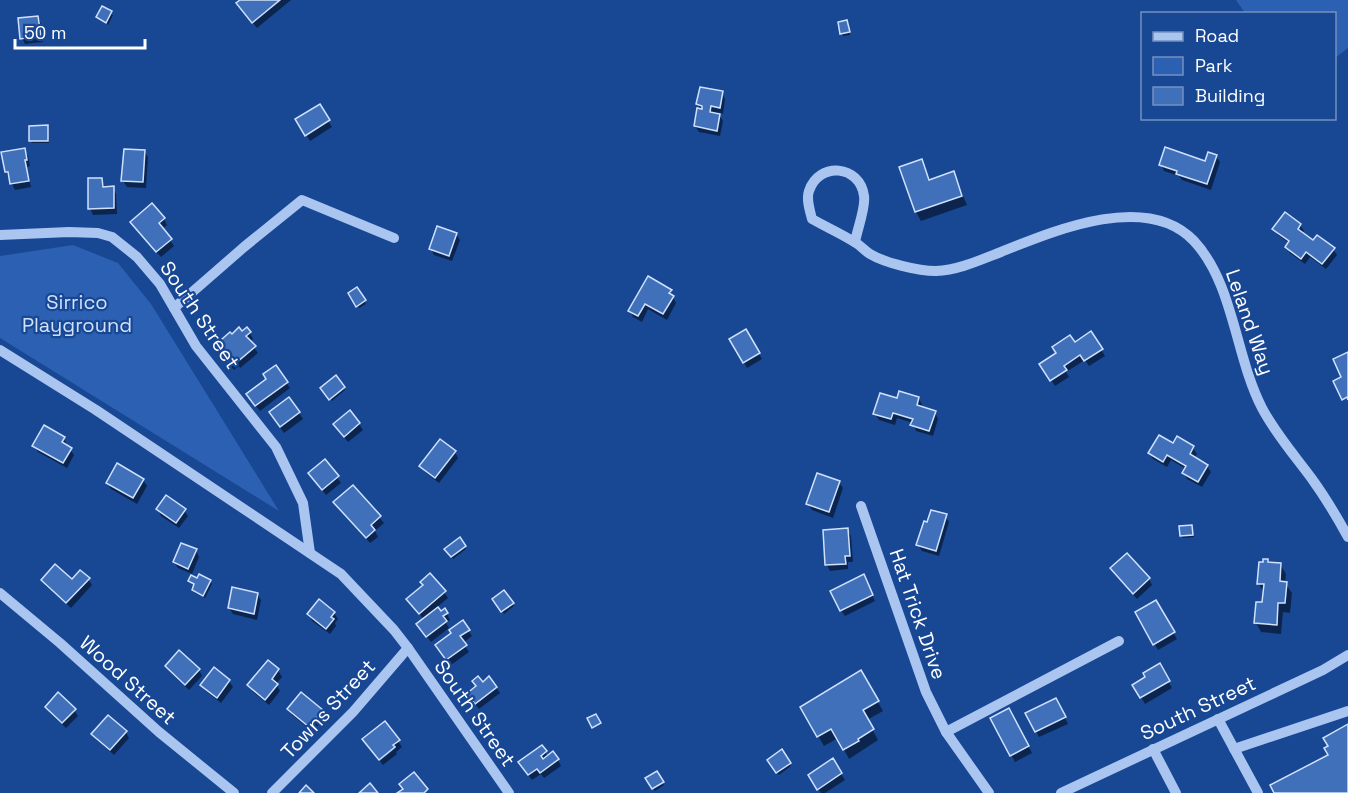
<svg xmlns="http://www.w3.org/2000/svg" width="1348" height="793" font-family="'Space Grotesk',sans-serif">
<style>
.green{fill:#2b60b2}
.shadow{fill:#0007}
.building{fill:#4170bb;stroke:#cfe1fb;stroke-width:1.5}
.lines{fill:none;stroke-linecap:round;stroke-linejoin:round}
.minor{stroke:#a9c5f0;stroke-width:10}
.labels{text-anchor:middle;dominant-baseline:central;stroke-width:4.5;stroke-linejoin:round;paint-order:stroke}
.park-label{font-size:20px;fill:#cfe1fb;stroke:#184794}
.street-label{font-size:20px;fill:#fff;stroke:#184794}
</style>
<rect width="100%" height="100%" fill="#184794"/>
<g class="green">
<path d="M1236 0H1348V48L1335 58 1334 14 1245 13Z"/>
<path d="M73 245 118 263 151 304 279 511 0 338V256Z"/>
</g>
<g class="shadow">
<path d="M242 0H291L257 28 242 9Z"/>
<path d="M103 8 113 15 108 25 97 17Z"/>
<path d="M38 17 41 24 43 42 25 44 22 38Z"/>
<path d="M840 23 848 24 850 35 843 36Z"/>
<path d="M722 93 725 99 723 114 718 112 723 121 720 136 699 132 695 126 701 111 698 104Z"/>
<path d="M319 106 332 127 310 141 297 120Z"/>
<path d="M47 127 49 143H32L31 141Z"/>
<path d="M24 150 28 156 30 166 27 167 31 187 15 190 6 172Z"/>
<path d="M144 151 148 157 146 188 127 187 123 181Z"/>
<path d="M1216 156 1220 162 1211 190 1182 180 1179 176 1164 171 1161 165 1206 162Z"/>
<path d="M921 161 931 181 953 173 967 205 921 221 916 212 901 168Z"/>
<path d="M102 179 105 188H113L116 194 117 214 93 215 90 208Z"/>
<path d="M164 219 167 225 162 229 174 246 161 257 136 229Z"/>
<path d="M1300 225 1304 231 1302 234 1313 242 1333 249 1337 255 1326 269 1310 257 1305 264 1290 253 1287 247 1289 243 1278 235 1274 229Z"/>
<path d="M456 234 460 240 452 261 434 255 431 249Z"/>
<path d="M357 289 366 304 359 308 350 294Z"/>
<path d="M670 291 676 303 667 320 648 309 642 322 633 317 630 311Z"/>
<path d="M745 331 762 359 747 368 731 339Z"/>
<path d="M242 333H250L253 339 250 342 258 353 240 368 239 366 234 370 219 352 231 336Z"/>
<path d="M1091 333 1105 356 1089 366 1085 360 1066 372 1069 377 1055 386 1041 364Z"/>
<path d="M286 382 290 388 260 411 251 400Z"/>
<path d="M344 388 345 390 332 401 323 391Z"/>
<path d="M918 398 922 404 921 408 935 412 938 419 933 436 916 431 913 423 897 418 895 425 879 420 875 414 898 400Z"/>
<path d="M299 413 303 419 284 433 274 419Z"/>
<path d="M359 424 363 430 348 442 338 430Z"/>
<path d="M63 438 67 444 66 446 70 449 74 455 67 468 38 452 34 446Z"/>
<path d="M1173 445 1193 448 1197 454 1194 458 1207 466 1211 472 1202 487 1187 479 1184 473 1186 469 1171 460 1167 467 1153 459 1149 453Z"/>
<path d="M455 452 458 458 439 483 425 472 421 466Z"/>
<path d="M325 461 341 483 326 495 314 479Z"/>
<path d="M143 480 147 486 137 504 111 489 107 483Z"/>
<path d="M839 482 843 488 833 518 812 510 808 504Z"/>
<path d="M353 487 384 523 375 531 378 537 370 543 335 503Z"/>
<path d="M158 509 184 510 188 516 179 528 161 516Z"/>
<path d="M945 516 949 522 939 556 922 551 918 545Z"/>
<path d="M1191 526 1194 537 1183 538 1182 536Z"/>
<path d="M847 529 851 536 853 562H848V569L830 571 827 565Z"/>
<path d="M460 539 466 549 453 559 446 550Z"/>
<path d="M196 550 199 557 192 574 178 568 174 562Z"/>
<path d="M1268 564H1280L1286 574 1285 583 1292 593 1290 613 1283 612 1281 634 1261 632 1256 623 1264 604 1265 594 1258 583Z"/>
<path d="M1112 569 1149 579 1152 585 1137 599Z"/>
<path d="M88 579 92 585 71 608 46 586 43 580Z"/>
<path d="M190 581H210L212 584 205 598 195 593 193 590 195 585Z"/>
<path d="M866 582 875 601 845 616 841 610Z"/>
<path d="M444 592 448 598 436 608 441 613 444 611 447 614 450 620 446 623 449 628 431 642 422 630 424 620 408 599Z"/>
<path d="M504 592 514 606 504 614 494 600Z"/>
<path d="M257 594 261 600 257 620 233 614 229 608Z"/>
<path d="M319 601 334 613 338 619 335 623 336 626 330 634 312 621 309 614Z"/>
<path d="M1155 602 1177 639 1158 650 1137 613Z"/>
<path d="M468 630 472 636 463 643 469 652 451 665 437 646Z"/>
<path d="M268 662 278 670 282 677 276 684 280 691 269 705 253 692 249 685Z"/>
<path d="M1159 665 1172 688 1145 704 1134 685 1147 677Z"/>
<path d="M167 666 199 670 202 676 189 690 170 672Z"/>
<path d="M861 672 883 711 867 720 878 740 849 759 838 738 824 746 802 708Z"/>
<path d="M229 681 233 687 221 703 206 691 202 685Z"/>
<path d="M482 684 496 687 500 693 479 709 472 700 477 687Z"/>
<path d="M1059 706 1068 724 1039 737 1036 731Z"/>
<path d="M47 707 74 710 78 716 66 728 50 713Z"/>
<path d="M288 709 321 711 325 717 313 732 292 715Z"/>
<path d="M1009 710 1032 753 1015 762 992 718Z"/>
<path d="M126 732 129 738 114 755 97 740 93 734Z"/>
<path d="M398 741 402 747 396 752 397 754 383 765 380 761 396 748V745L378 759 368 745Z"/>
<path d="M542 747 548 757 558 760 561 766 544 778 541 774 532 780 524 769Z"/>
<path d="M781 752 791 766 779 775 769 760Z"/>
<path d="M832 760 845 780 825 793H821L810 775Z"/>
<path d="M657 773 664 785 655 791 647 779Z"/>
</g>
<g class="building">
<path d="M240 0H280L252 23 236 3Z"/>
<path d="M102 6 112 11 106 23 96 17Z"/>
<path d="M38 16 41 36 20 39 18 18Z"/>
<path d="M847 20 850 32 840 34 838 22Z"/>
<path d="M700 87 723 91 720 108 711 106 710 112 720 114 717 131 694 126 697 108 702 109V106L696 104Z"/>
<path d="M320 104 330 120 305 136 295 119Z"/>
<path d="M48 125V141H29V126Z"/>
<path d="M1165 147 1205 161 1208 152 1217 155 1207 184 1176 174 1177 171 1159 165Z"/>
<path d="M25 148 27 160H25L29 181 10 184 8 172H5L1 152Z"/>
<path d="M124 149 145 150 143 182 121 181Z"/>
<path d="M922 159 929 180 954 171 962 196 915 212 899 167Z"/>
<path d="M88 178H102L103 187 114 186V208L88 209Z"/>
<path d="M152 203 165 218 159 223 172 239 156 252 130 222Z"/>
<path d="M1285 212 1301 224 1298 229 1313 240 1317 235 1335 248 1322 264 1306 252 1301 259 1285 247 1289 241 1272 229Z"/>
<path d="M437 226 457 233 449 256 429 249Z"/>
<path d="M648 276 672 290 669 293 674 296 663 314 645 304 638 316 628 311Z"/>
<path d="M357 287 366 300 356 307 348 293Z"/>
<path d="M239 327 242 331 247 327 251 332 246 336 256 346 236 363 234 361 230 364 214 346 230 332 232 334Z"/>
<path d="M746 329 760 353 743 363 729 339Z"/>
<path d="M1091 331 1103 349 1084 361 1080 355 1064 366 1067 370 1050 381 1039 364 1056 353 1052 347 1070 335 1075 342Z"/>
<path d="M1348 352V400L1347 397 1342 400 1333 381 1341 377 1333 359Z"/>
<path d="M276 365 288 382 255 406 246 394 266 379 263 374Z"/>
<path d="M336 375 345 387 329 400 320 388Z"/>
<path d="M899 391 919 397 917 405 936 411 929 431 910 425 913 419 893 413 891 419 873 414 880 393 897 398Z"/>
<path d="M289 397 300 412 280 427 269 412Z"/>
<path d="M350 410 360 423 344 437 333 424Z"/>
<path d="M44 425 65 437 62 442 72 448 63 463 32 446Z"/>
<path d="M1159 435 1173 443 1177 436 1194 446 1190 454 1208 465 1198 482 1182 473 1186 466 1167 455 1163 462 1148 453Z"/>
<path d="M440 439 456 451 435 478 419 466Z"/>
<path d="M325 459 339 476 322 490 308 473Z"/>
<path d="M117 463 144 479 133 498 106 483Z"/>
<path d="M817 473 840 481 829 512 806 504Z"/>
<path d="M353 485 381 516 371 525 375 530 366 538 333 502Z"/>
<path d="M166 495 186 509 176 523 156 509Z"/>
<path d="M931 510 947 514 936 551 916 545 924 521 927 522Z"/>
<path d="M1192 525 1193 535 1180 536 1179 526Z"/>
<path d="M848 528 850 556H845L846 564 825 565 823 530Z"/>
<path d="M460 537 466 546 451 557 444 549Z"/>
<path d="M181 543 197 549 188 569 173 562Z"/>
<path d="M1127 553 1150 578 1133 594 1110 568Z"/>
<path d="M1263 559H1268V562L1281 563 1280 581 1287 582 1285 603H1278L1277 625 1254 623 1256 602H1262L1264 584H1257L1259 562H1263Z"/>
<path d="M55 564 72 579 80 570 90 578 66 603 41 580Z"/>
<path d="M430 573 446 591 419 614 406 599 423 585 420 582Z"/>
<path d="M199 574 211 580 203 596 192 590 194 584 188 581 191 575 197 578Z"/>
<path d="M864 574 873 595 840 611 830 591Z"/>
<path d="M232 587 258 593 254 614 228 608Z"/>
<path d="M504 590 514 603 501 612 492 599Z"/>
<path d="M319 599 335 612 331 617 334 619 326 629 307 614Z"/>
<path d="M1156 600 1175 632 1153 645 1135 612Z"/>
<path d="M438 607 441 611 445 608 448 613 443 616 447 621 426 637 416 624Z"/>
<path d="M463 620 470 630 460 636 467 645 446 660 435 645 451 633 449 630Z"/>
<path d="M179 650 200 669 185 685 165 666Z"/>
<path d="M268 660 279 669 272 679 278 684 265 700 247 685Z"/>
<path d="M1160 663 1170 681 1140 698 1132 685 1145 677 1143 673Z"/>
<path d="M214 667 230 680 217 698 200 685Z"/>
<path d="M861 670 879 701 863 710 874 729 858 739 859 741 843 750 831 729 817 737 800 707Z"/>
<path d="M478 676 483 682 489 676 497 687 475 704 466 694 476 686 472 681Z"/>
<path d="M58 692 76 709 62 723 45 707Z"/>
<path d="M301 692 323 710 309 727 287 709Z"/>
<path d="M1056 698 1066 717 1035 732 1025 713Z"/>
<path d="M1009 708 1029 746 1010 756 990 718Z"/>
<path d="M596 714 601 723 592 728 587 718Z"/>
<path d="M108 715 127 731 110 750 91 734Z"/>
<path d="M385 721 400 740 393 745 395 747 379 760 362 739Z"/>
<path d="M1348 724V793H1274L1270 785 1328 755 1324 748 1328 746 1323 738Z"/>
<path d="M542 745 547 751 541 756 543 759 553 751 559 759 540 773 537 769 528 775 518 762Z"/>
<path d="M782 749 791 763 776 773 767 760Z"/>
<path d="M833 758 842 773 817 790 808 775Z"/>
<path d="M657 771 664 782 652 789 645 778Z"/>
<path d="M414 772 428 789 424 793H397L403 789 399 784Z"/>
<path d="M370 783 378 793H359Z"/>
<path d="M306 785 314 793H299Z"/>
</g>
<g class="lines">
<g class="minor">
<path d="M0 235 69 232 98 233 112 237 137 257 160 284 196 346 276 447 303 503 310 553"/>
<path d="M855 242C857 230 866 207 864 196 860 165 819 161 809 191 806 199 810 211 812 219 826 227 842 234 856 243 861 246 865 251 870 254 885 263 918 271 936 271 959 270 980 260 1001 252 1053 231 1147 191 1194 241 1234 284 1235 356 1262 408 1275 433 1295 456 1312 479 1325 497 1337 517 1348 537"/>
<path d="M174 308 244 247 302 200 394 238"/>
<path d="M0 350 96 410 341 574 394 630 408 648 509 793"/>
<path d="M861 506 926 692 946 732 989 793"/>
<path d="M0 593 60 643 159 732 234 793"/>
<path d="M1218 719 1258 793"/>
<path d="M946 732 1119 641"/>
<path d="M1153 749 1176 793"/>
<path d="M1234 749 1348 711"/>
<path d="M272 793 353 712 408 648"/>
<path d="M1061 793 1323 670 1348 655"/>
</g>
</g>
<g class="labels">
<g class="park-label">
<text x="77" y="302">Sirrico<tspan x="77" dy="23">Playground</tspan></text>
</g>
<g class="street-label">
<text transform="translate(200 315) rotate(56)">South Street</text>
<text transform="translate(1250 322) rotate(71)">Leland Way</text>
<text transform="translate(918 614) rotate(71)">Hat Trick Drive</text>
<text transform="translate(128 680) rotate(42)">Wood Street</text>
<text transform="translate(1198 708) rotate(-25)">South Street</text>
<text transform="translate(328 709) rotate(-47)">Towns Street</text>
<text transform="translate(475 713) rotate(55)">South Street</text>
</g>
</g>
<rect x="1141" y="12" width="195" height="108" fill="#184794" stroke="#7491bf" stroke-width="1.5"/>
<rect x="1153" y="32" width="30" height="9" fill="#a9c5f0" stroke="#7491bf" stroke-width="1.5"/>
<text x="1195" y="42" font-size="18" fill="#ffffff">Road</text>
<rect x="1153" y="57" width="30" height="18" fill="#2b60b2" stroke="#7491bf" stroke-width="1.5"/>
<text x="1195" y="72" font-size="18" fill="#ffffff">Park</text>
<rect x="1153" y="87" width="30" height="18" fill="#4170bb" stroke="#7491bf" stroke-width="1.5"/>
<text x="1195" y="102" font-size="18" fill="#ffffff">Building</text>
<path d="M15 39v9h130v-9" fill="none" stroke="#ffffff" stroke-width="3"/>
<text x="24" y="39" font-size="18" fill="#ffffff" stroke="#184794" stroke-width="4.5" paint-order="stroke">50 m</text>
</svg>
